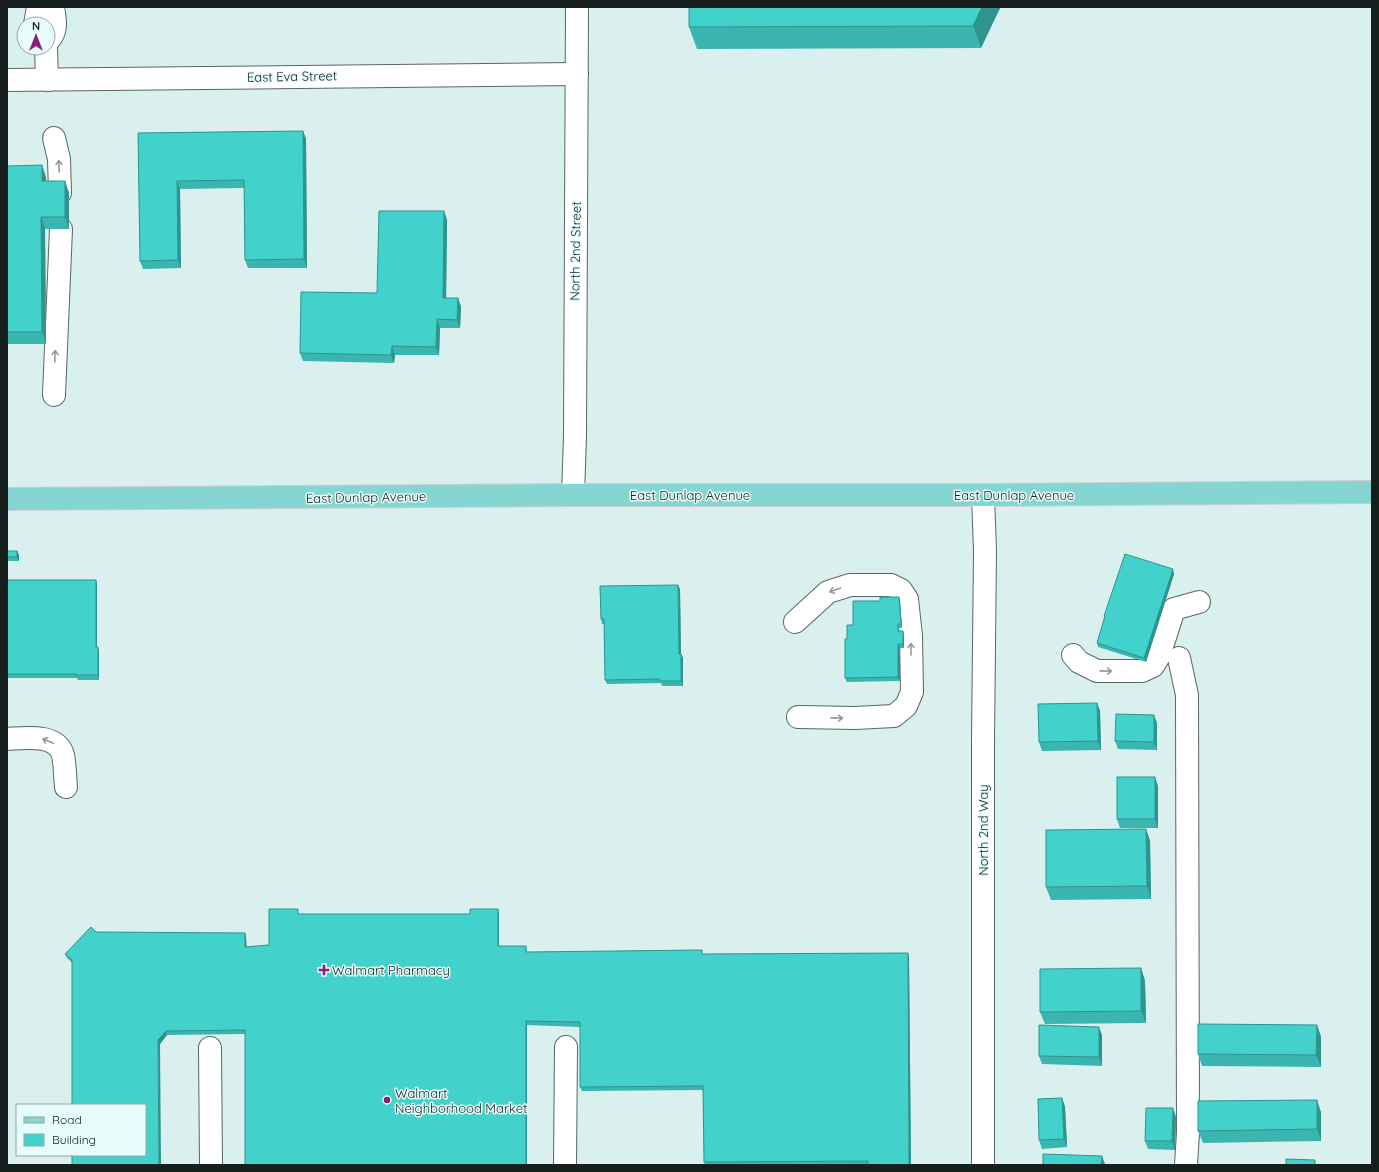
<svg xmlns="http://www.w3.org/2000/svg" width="1379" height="1172" font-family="Quicksand,sans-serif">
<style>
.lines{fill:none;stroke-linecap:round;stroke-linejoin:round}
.minor-casing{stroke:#556866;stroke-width:24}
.major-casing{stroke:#cccece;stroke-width:24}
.minor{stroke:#fff;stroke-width:22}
.major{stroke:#85d6d2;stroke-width:22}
.wall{fill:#3ab5af}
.shaded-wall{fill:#2f938e}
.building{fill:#43d2cb;stroke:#2f938e}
.oneway{stroke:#979a9a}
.poi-dot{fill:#8f1b7b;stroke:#e7fdfb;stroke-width:1.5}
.labels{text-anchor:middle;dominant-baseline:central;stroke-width:3;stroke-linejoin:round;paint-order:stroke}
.street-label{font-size:13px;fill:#171f1e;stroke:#e7fdfb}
.poi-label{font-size:13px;fill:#171f1e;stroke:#e7fdfb;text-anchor:start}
</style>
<rect width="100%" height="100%" fill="#daf0ee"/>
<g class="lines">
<defs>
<g id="minor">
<path d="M35 24 38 7"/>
<path d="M48 41C58 31 55 20 53 7"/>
<path d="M46 48 47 80"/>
<path d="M7 80 577 74"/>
<path d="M54 138 59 159 60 193"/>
<path d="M54 395 61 229"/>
<path d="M573 495 575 436 577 7"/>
<path d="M795 622 828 592 850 585H891L901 590 907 599 911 636 912 692 906 706 894 716 855 718 798 717"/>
<path d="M1073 655 1079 662 1097 671H1142L1153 666 1159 656 1174 609 1199 602"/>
<path d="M1179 658 1187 695 1188 1132 1186 1165"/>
<path d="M7 739C25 738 57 733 63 755 65 765 65 777 66 787"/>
<path d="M210 1048 211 1165"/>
<path d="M565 1165 566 1047"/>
<path d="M983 1165V741L985 551 983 495"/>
</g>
<path id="major" d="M7 499 573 495H983L1372 492"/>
</defs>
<use href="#minor" class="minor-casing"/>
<use href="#major" class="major-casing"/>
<use href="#minor" class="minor"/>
<use href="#major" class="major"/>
</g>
<g class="wall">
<path d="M689 7H1001L999 10 981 48 697 49 689 27Z"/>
<path d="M303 131 306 139 307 268H248L245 260 244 188 180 189 181 268 143 269 140 261 138 133Z"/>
<path d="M7 166 46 177V181H65L69 193V229H45L46 344H7Z"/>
<path d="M444 211 447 220 446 298H458L461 307 460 328H440L439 355H395L394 363 303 361 300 353 377 293Z"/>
<path d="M7 551H17L19 555V561H7Z"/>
<path d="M1174 574 1146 662 1098 647 1097 643 1105 618 1104 616Z"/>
<path d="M7 580H96L97 584V647L99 651V680H78L77 678H7Z"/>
<path d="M680 589 681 654 683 658V686H662L661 683 607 684 605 680 604 624H602L601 619Z"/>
<path d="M899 597 900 601 902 628H899V631H903L904 635V648H900V681L847 682 845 678 847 639 853 625 880 601Z"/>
<path d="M1097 703 1100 711 1101 750 1042 751 1039 742Z"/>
<path d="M1157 723V750L1118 749 1115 741Z"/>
<path d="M1158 786V828H1120L1117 819Z"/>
<path d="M1146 829 1150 841 1151 899 1051 900 1046 887Z"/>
<path d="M499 913V946H526L527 952 704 954 908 953 909 957 911 1165H705L704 1162 703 1090 582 1091 580 1087V1027L527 1025V1165L245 1034 167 1035 160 1044 67 958 65 954 96 932 246 937V947L269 945 300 914H470Z"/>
<path d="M1141 968 1145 981 1146 1023 1045 1024 1040 1012Z"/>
<path d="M1317 1025 1321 1037V1067L1202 1066 1198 1054Z"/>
<path d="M1102 1035V1066L1042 1064 1039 1056Z"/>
<path d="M1062 1098 1065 1107 1067 1147 1042 1149 1039 1140Z"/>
<path d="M1321 1112V1141L1203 1143 1198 1131Z"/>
<path d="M1176 1117 1175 1150 1148 1149 1145 1141Z"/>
</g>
<g class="shaded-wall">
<path d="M982 7H1001L999 10 981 48 973 26Z"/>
<path d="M303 131 306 139 307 268 304 259Z"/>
<path d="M42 165 46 177V193L42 181Z"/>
<path d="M65 181 69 193V229L65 217Z"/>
<path d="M177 181 180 189 181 268 178 260Z"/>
<path d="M444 211 447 220 446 307 443 298Z"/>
<path d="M41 217 45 229 46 344 42 332Z"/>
<path d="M458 298 461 307 460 328 457 320Z"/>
<path d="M437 319 440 328 439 355 436 347Z"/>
<path d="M392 346 395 355 394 363 391 355Z"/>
<path d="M17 551 19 555V561L17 557Z"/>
<path d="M1173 569 1174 574 1146 662 1144 658Z"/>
<path d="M96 580 97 584V651L96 647Z"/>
<path d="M678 585 680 589 681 658 679 654Z"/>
<path d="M899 597 900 601 902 628 901 624Z"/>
<path d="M903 631 904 635V648L903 644Z"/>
<path d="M898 644 900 648V681L898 677Z"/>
<path d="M98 647 99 651V680L98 675Z"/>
<path d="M681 654 683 658V686L681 681Z"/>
<path d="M1097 703 1100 711 1101 750 1098 741Z"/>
<path d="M1154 715 1157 723V750L1154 742Z"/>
<path d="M1155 777 1158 786V828L1155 819Z"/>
<path d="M1146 829 1150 841 1151 899 1147 886Z"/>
<path d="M498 909 499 913V950L498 946Z"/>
<path d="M245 933 246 937 247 951 245 947Z"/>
<path d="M908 953 909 957 911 1165H909Z"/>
<path d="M1141 968 1145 981 1146 1023 1141 1011Z"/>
<path d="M526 1021 527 1025V1165H526Z"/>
<path d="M1317 1025 1321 1037V1067L1316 1055Z"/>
<path d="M1099 1027 1102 1035V1066L1099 1057Z"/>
<path d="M166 1031 167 1035 160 1044 161 1165H159L158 1040Z"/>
<path d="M1062 1098 1065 1107 1067 1147 1064 1139Z"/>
<path d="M1317 1100 1321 1112V1141L1317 1129Z"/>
<path d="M1173 1108 1176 1117 1175 1150 1172 1141Z"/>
<path d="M1102 1156 1105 1164V1165H1101Z"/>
</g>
<g class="building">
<path d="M689 7H982L973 26 689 27Z"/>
<path d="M303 131 304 259 245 260 244 180 177 181 178 260 140 261 138 133Z"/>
<path d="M42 165V181H65V217H41L42 332H7V166Z"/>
<path d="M379 211H444L443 298H458L457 320 437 319 436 347 392 346 391 355 300 353 301 292 377 293Z"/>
<rect x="7" y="551" width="10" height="6"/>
<path d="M1125 554 1173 569 1144 658 1097 643 1105 616H1104Z"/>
<path d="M7 580H96V647H98V675H76V674H7Z"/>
<path d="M678 585 679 654H681V681H660V679L605 680 604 619H601L600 586Z"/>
<path d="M880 597H899L901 624H898V631H903V644H898V677L845 678V639H847V625H853V601H880Z"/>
<path d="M1097 703 1098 741 1039 742 1038 704Z"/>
<path d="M1116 714 1154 715V742L1115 741Z"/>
<rect x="1117" y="777" width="38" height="42"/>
<path d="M1146 829 1147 886 1046 887V830Z"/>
<path d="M269 909H298V914H470V909H498V946H526V952L702 950V954L908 953 909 1165H868V1161L704 1162 703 1086 580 1087V1022L526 1021V1165H245V1030L166 1031 158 1040 159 1165H72V1155H145V1105H72V960L65 954 91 927 96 932 245 933V947L269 945Z"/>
<path d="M1141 968V1011L1040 1012V969Z"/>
<path d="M1198 1024 1317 1025 1316 1055 1198 1054Z"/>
<path d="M1039 1025 1099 1027V1057L1039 1056Z"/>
<path d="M1062 1098 1064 1139 1039 1140 1038 1099Z"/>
<path d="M1317 1100V1129L1198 1131V1101Z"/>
<path d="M1146 1108H1173L1172 1141H1145Z"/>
<path d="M1043 1154 1102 1156 1101 1165H1043Z"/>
<path d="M1286 1159 1315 1160V1165H1286Z"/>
</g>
<defs><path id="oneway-shaft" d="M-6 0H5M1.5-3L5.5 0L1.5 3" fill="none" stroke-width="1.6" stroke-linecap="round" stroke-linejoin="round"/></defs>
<g class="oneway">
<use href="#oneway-shaft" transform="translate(59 166) rotate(-92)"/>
<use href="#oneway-shaft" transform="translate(55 356) rotate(-88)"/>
<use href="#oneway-shaft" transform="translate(835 590) rotate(161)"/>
<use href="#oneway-shaft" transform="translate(911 649) rotate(-90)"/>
<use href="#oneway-shaft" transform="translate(1106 671) rotate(1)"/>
<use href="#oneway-shaft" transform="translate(837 718) rotate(1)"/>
<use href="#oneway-shaft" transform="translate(48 741) rotate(-157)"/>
</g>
<g class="poi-dot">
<path d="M322 964h4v4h4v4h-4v4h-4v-4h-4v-4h4z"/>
<circle cx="387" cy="1100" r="4"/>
</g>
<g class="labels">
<g class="street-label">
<text transform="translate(292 76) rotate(-1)">East Eva Street</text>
<text transform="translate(575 251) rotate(-89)">North 2nd Street</text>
<text x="690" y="495">East Dunlap Avenue</text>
<text x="1014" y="495">East Dunlap Avenue</text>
<text transform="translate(366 497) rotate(-1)">East Dunlap Avenue</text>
<text transform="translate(983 830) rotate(-90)">North 2nd Way</text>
</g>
<g class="poi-label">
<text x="332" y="970">Walmart Pharmacy</text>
<text x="395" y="1093">Walmart<tspan x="395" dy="15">Neighborhood Market</tspan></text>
</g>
</g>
<rect width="1379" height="1172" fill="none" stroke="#171f1e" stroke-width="16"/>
<rect x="16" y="1104" width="130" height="52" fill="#e7fdfb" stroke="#94a4a3"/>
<rect x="24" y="1117" width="20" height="6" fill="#85d6d2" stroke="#94a4a3"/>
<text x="52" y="1124" font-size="12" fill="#171f1e">Road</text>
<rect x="24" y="1134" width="20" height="12" fill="#43d2cb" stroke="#94a4a3"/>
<text x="52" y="1144" font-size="12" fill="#171f1e">Building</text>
<g transform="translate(36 36)"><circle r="19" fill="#e7fdfb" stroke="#94a4a3"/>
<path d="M0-3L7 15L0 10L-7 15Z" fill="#8f1b7b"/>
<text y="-6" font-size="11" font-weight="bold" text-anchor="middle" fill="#171f1e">N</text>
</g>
</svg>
